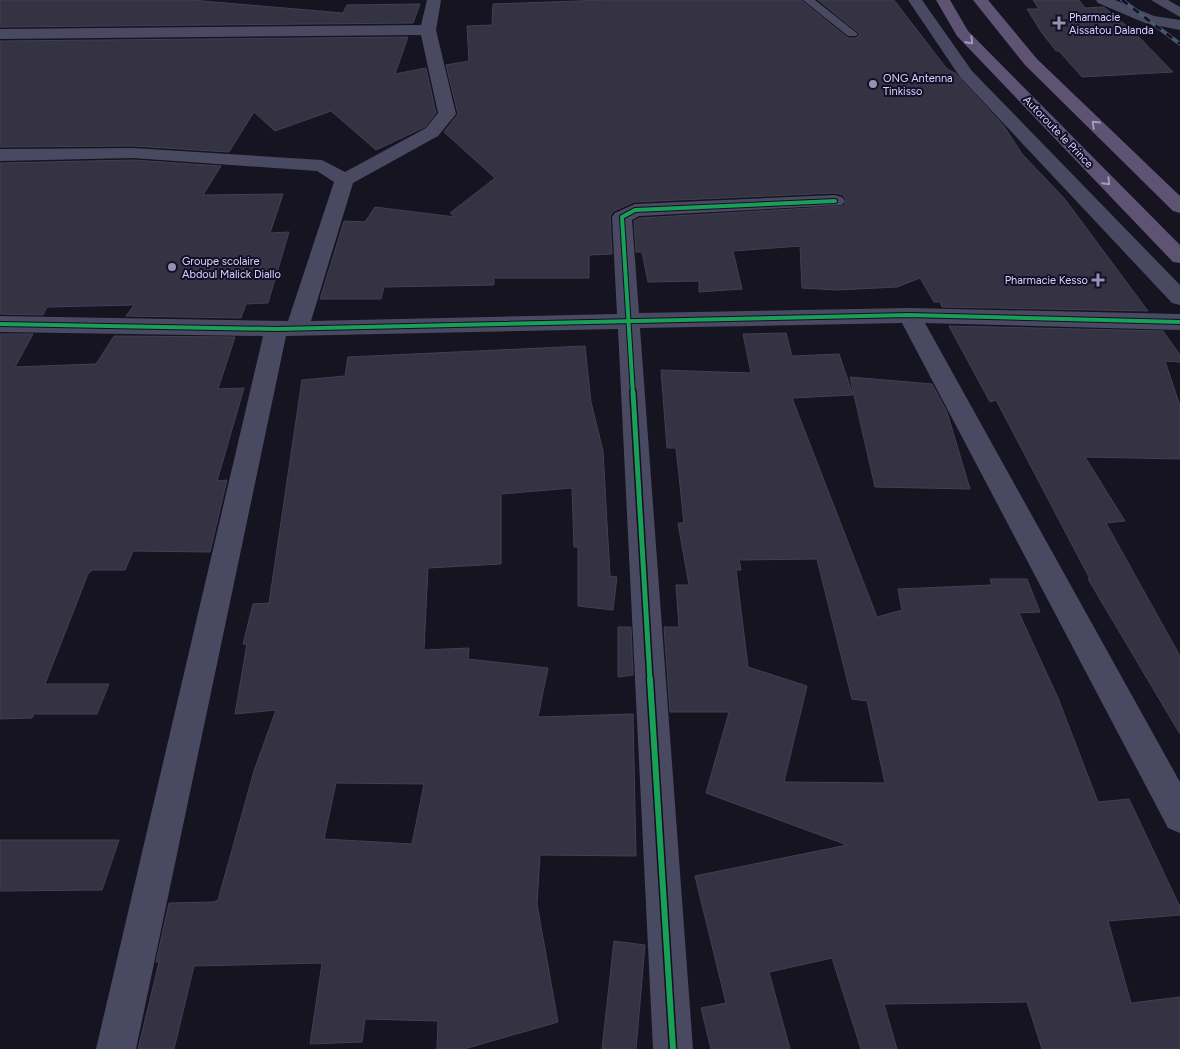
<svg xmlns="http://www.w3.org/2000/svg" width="1180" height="1049" font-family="Figtree,sans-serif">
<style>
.building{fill:#343243;stroke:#433f54;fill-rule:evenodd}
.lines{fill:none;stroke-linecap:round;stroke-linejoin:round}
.lane{fill:#4a4962;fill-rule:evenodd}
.street{fill:#4a4962;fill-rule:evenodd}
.primary{fill:#5e5373;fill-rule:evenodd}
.rail-casing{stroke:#43596b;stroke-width:4}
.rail{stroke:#130f26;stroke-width:2.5;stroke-dasharray:7;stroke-linecap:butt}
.cycleway-far2-casing{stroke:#130f26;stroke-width:6}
.cycleway-far1-casing{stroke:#130f26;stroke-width:8}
.cycleway-casing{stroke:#130f26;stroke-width:9}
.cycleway-far2{stroke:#1a9f57;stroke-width:4}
.cycleway-far1{stroke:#1a9f57;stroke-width:5}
.cycleway{stroke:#1a9f57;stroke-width:6}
.oneway{stroke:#a29ac0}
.poi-dot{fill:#9591b1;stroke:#130f26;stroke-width:2}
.labels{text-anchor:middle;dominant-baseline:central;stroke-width:4;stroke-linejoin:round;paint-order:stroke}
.far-poi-label{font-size:11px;fill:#d9d4ff;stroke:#130f26;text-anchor:start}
.far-street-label{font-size:11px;fill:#d9d4ff;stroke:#130f26}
</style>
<rect width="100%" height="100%" fill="#161421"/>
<g class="building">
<path d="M0 0H191L343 13 347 5 420 4 413 23 0 27Z"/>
<path d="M605 0H801L848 38H856L860 34 818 0H894L947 69 955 73 1004 126 1022 154 1064 198 1148 311 942 307 940 302H934L920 278 897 287 836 290 802 288 800 246 733 251 742 289 699 292V281L648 282 642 252H636L634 221 640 218 844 206 846 200 843 195 835 193 634 202 614 211 610 216 612 254 589 255V278H494V285L384 287 381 299H320L344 221 365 222 375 207 455 217 450 213 495 178 444 132 458 114 446 65 469 61 467 26 492 25 493 4Z"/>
<path d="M1033 0H1079L1085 8 1104 7 1136 34 1173 72 1082 77 1059 51H1056L1042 33 1027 9H1039Z"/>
<path d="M408 37 395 74 426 68 436 113 425 127 376 150 331 111 275 131 254 112 229 152 133 146 0 147V41Z"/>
<path d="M133 160 221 166 203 195 283 194 270 233 289 232 268 303 246 304 241 318 126 316 134 305 47 307 43 315 0 314V163Z"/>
<path d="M949 326 1163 331 1180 355V362L1165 361 1180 406V459L1085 457 1125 521 1106 523 1180 656V734L1088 579H1090L996 400 990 402Z"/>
<path d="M786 333 792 356 839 354 853 395 792 398 877 617 902 610 898 589 992 585 990 579H1027L1040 612 1019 613 1058 698 1098 802 1129 799 1180 907V915L1108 921 1131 1003 1180 997V1049H1042L1027 1002 884 1004 897 1049H861L832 958 769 972 790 1049H711L701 1008 726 1003 695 876 847 845 706 793 729 712H670L664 627H679L676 585H689L678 523H684L676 448H667L661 370 751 373 743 334ZM817 559 852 699 867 701 885 783 784 782 807 686 748 667 736 570H741L739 560Z"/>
<path d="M0 334H33L15 367 96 364 114 336 235 337 218 389 244 388 217 481 227 480 210 552 133 551 125 570H92L88 574 45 684H109L97 714H34L32 718 0 719Z"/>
<path d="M585 346 591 402 603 451 610 576 617 577 613 610 578 606V547H574L572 488 501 494V564L428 568 424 650 469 648 468 659 548 668 538 717 633 714 636 856 540 855 537 904 558 1022 464 1049H437L438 1021 365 1019 362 1042 310 1044 322 963 194 966 174 1049H138L159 962H156L169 903 214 902 218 900 254 771 276 710 235 714 247 644H243L253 604 269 603 302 380 345 376 348 357ZM336 783 424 784 412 844 324 839Z"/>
<path d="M850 377 932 384 947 412 970 489 875 487Z"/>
<path d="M618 627H631L633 675 618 677Z"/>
<path d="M0 840H119L102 890 0 891Z"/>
<path d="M614 941 645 945 636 1049H602Z"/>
</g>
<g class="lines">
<path class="lane" d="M803 0H815L858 34 856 36H848Z"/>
<g class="street">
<path d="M427 0H441L436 30 456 114 438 136 353 183 311 321 617 314 612 217 615 213 635 204 835 195 842 197 845 201 842 205 639 216 632 220 639 313 909 308 1180 314V330L925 323 1180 782V833L1168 828 902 323 640 328 693 1049H653L618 329 286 336 136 1049H96L263 336 0 332V316L288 321 334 182 317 171 133 158 0 161V149L133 148 322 160 345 172 426 128 438 113 421 35 0 39V29L421 25Z"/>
<path d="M908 0H922L972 71 1180 285V305L1172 303 960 77Z"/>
<path d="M1096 0H1115L1154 16 1180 20V30L1145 23 1098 3Z"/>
<path d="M1151 0H1168L1180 7V17Z"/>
</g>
<g class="primary">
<path d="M936 0H950L968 31 1180 245V263L1173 262 957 36Z"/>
<path d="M973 0H988L1037 59 1180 196V213L1173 211 1025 65Z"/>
</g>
<defs>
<path id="rail" d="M1122 0 1180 44"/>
</defs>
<use href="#rail" class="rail-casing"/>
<use href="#rail" class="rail"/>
<defs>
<g id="cycleway-far2">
<path d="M0 324 276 329 909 315 1180 322"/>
<path d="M633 394 622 217 635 210 835 201"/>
</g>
<path id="cycleway-far1" d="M633 392 650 680"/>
<path id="cycleway" d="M650 679 673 1049"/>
</defs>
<use href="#cycleway-far2" class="cycleway-far2-casing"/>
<use href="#cycleway-far1" class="cycleway-far1-casing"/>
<use href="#cycleway" class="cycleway-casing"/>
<use href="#cycleway-far2" class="cycleway-far2"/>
<use href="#cycleway-far1" class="cycleway-far1"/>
<use href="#cycleway" class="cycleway"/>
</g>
<defs><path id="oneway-chevron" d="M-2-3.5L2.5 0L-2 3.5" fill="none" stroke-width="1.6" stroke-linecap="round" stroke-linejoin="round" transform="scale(1.25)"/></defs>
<g class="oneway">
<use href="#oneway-chevron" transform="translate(970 41) rotate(46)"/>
<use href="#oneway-chevron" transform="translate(1095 124) rotate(-136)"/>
<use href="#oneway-chevron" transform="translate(1107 182) rotate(46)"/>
</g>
<g class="poi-dot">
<path d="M1056.5 15.5h5v5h5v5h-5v5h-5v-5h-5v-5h5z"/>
<circle cx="873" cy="84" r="5"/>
<circle cx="172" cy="267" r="5"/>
<path d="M1095.5 272.5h5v5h5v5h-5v5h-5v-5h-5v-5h5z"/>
</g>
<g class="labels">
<g class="far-poi-label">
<text x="1069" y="17">Pharmacie<tspan x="1069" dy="13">Aissatou Dalanda</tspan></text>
<text x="883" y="78">ONG Antenna<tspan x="883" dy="13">Tinkisso</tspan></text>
<text x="182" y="261">Groupe scolaire<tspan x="182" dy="13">Abdoul Malick Diallo</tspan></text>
<text x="1088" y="280" text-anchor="end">Pharmacie Kesso</text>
</g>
<g class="far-street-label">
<text transform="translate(1058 132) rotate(46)">Autoroute le Prince</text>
</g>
</g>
</svg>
